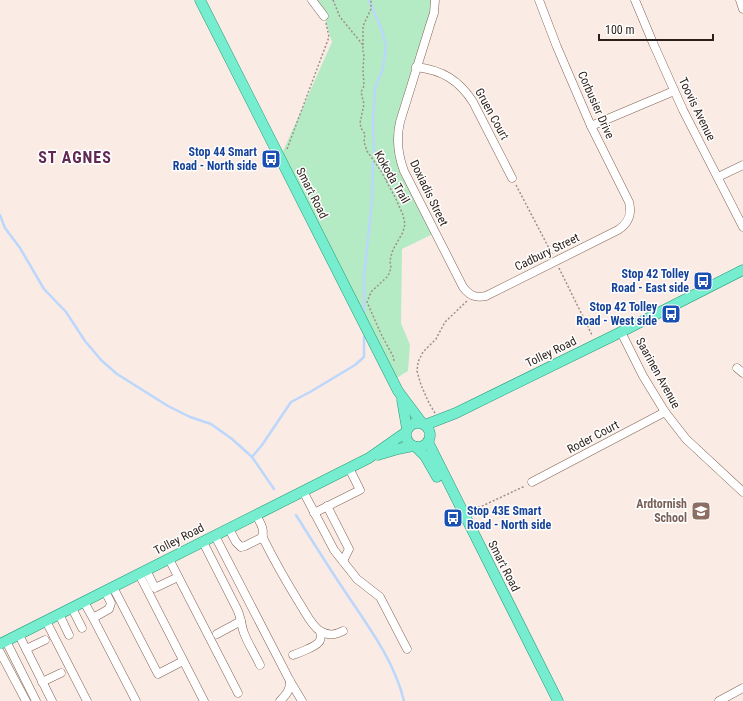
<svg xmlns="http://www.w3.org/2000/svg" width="743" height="701" font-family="'Roboto Condensed',sans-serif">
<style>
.park{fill:#b4ebc4}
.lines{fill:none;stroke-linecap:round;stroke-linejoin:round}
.stream{stroke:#bcd7fc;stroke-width:2.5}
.minor-casing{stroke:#826354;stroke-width:9}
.major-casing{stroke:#229d7a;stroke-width:11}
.path{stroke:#9e908a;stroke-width:1.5;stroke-dasharray:2 2;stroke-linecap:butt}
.minor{stroke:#fff;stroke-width:8}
.major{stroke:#77edcf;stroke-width:10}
.labels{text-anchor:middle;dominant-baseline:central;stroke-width:3;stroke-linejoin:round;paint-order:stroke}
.street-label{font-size:12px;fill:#2c1f19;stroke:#fff}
.transit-label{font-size:12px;font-weight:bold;fill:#164399;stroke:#fff;text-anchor:end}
.education-label{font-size:12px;font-weight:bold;fill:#785e54;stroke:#fff;text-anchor:end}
.district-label{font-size:16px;font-weight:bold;letter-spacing:1px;fill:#602852;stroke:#fff}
</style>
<rect width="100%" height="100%" fill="#faebe4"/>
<path class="park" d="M312 0H435L400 122V160L435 233 402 249 401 323 410 345 408 371 392 381 280 158 332 42 324 16Z"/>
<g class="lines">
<g class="stream">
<path d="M369 0 381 28 386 46 383 68 375 89 373 121 374 153"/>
<path d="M0 215 5 228 20 248 44 289 66 312 85 341 101 360 117 374 168 406 190 417 211 424 232 439 252 457 274 489"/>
<path d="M364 312V276L372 201 373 163"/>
<path d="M252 457 262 445 291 402 310 392 355 365 364 357V337"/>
<path d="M296 515C311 539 326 563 342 587 365 622 394 659 404 701"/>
</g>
<defs>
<g id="minor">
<path d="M312 0 324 16"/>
<path d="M435 0 434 13 431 22 400 122C396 139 398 155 404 171L463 287C470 296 475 298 486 296L618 230C629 223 632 214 629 202L591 126 557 47 539 0"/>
<path d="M635 0 653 43 683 110 743 227"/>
<path d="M740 0 743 9"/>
<path d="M416 67C442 70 459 80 473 102L512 178"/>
<path d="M591 126 674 91"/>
<path d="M718 177 743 165"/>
<path d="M621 332 643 376 665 412 686 439 743 492"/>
<path d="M737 368 743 373"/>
<path d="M532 482 665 412"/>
<path d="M303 491 334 550 357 579 380 597 407 649"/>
<path d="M327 506 349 549 343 561"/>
<path d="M314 513 360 490 349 468"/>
<path d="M229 529 236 542 241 547 245 546 261 538C266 531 260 522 256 515"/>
<path d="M215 536 290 681 302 701"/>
<path d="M263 536 264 540C275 562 287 583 300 604 306 613 311 625 320 631 329 636 335 635 343 631"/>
<path d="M203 542 237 609C241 617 241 625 244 633 248 644 255 654 260 665"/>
<path d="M169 559 238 693"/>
<path d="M146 570 155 588 178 577"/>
<path d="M139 574 204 701"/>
<path d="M113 587 158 674 183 661"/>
<path d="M84 602 93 618 109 609 111 603 105 591"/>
<path d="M72 608 82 628"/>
<path d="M59 614 69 635"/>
<path d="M93 618 136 701"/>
<path d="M46 621 87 701"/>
<path d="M217 634 241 621"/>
<path d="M19 635 52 701"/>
<path d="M6 641 36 701"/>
<path d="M26 649 45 640"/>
<path d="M0 652 26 701"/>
<path d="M293 655C299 653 314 647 318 643 322 640 321 635 320 631"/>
<path d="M42 682 61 673"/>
<path d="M280 701C287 694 290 690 290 681"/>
<path d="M719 701 743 688"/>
</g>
<g id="major">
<path d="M200 0 398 391 422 423"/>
<path d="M402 400 407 429"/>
<circle cx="418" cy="435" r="12"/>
<path d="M425 425 456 413 621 332 743 270"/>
<path d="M428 442 558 701"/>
<path d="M416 447 425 456 437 477"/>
<path d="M378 455 398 449 413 446"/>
<path d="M0 644 369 458 406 432"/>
</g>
</defs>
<use href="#minor" class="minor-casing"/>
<use href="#major" class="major-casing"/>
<g class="path">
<path d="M333 0 340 17 363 45V51L364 54 363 70 364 86 361 92 364 104 360 123 361 128 365 134 364 142 367 151 381 171 395 197 403 215 405 224 403 232 395 246 392 252 390 261 391 268 388 276 371 292 367 302 381 334 393 356 394 361"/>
<path d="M363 45V26L371 9V0"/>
<path d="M287 149 329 37 326 23"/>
<path d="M386 180 398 174"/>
<path d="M516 185 552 254"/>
<path d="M559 268 592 335"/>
<path d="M435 413 429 403 421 385 417 371 418 362 423 352 436 339 445 322 467 301"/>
<path d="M470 506 480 507"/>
<path d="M474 515 480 507 525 486"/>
</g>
<use href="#minor" class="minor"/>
<use href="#major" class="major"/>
</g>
<defs>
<symbol id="bus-square" viewBox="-11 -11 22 22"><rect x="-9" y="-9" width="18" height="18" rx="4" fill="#1a4fb4" stroke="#fff"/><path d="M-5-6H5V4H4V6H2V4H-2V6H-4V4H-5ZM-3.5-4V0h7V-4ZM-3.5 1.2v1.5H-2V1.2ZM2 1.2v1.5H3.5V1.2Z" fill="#fff"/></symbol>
<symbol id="school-square" viewBox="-11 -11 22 22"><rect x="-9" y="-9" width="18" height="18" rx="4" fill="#8d6e63" stroke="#fff"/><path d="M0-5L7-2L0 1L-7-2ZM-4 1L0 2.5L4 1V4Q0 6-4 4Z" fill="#fff"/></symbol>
</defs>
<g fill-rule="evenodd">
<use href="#bus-square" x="260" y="148" width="22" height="22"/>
<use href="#bus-square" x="692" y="270" width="22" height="22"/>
<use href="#bus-square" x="660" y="303" width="22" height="22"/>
<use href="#school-square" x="690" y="500" width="22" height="22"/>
<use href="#bus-square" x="442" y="507" width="22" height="22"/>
</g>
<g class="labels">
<g class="street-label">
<text transform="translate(596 105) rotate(66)">Corbusier Drive</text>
<text transform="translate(697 109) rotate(64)">Toovis Avenue</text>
<text transform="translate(492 114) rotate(61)">Gruen Court</text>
<text transform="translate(392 177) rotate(60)">Kokoda Trail</text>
<text transform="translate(312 193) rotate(63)">Smart Road</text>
<text transform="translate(429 193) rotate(64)">Doxiadis Street</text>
<text transform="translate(547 252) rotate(-26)">Cadbury Street</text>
<text transform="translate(551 352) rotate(-26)">Tolley Road</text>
<text transform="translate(658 373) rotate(61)">Saarinen Avenue</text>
<text transform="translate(593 437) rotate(-28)">Roder Court</text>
<text transform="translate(179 539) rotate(-27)">Tolley Road</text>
<text transform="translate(504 566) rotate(63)">Smart Road</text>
</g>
<g class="transit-label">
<text x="257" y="152">Stop 44 Smart<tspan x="257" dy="14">Road - North side</tspan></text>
<text x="689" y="274">Stop 42 Tolley<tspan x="689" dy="14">Road - East side</tspan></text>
<text x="657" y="307">Stop 42 Tolley<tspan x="657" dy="14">Road - West side</tspan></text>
<text x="467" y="511" text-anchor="start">Stop 43E Smart<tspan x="467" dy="14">Road - North side</tspan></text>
</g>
<g class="education-label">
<text x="687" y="504">Ardtornish<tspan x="687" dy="14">School</tspan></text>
</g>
<g class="district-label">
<text x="75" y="157">ST AGNES</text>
</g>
</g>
<path d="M599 34v6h114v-6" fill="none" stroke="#2c1f19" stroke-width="2"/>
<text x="605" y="34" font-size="12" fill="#2c1f19" stroke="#ffffff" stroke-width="3" paint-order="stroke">100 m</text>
</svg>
